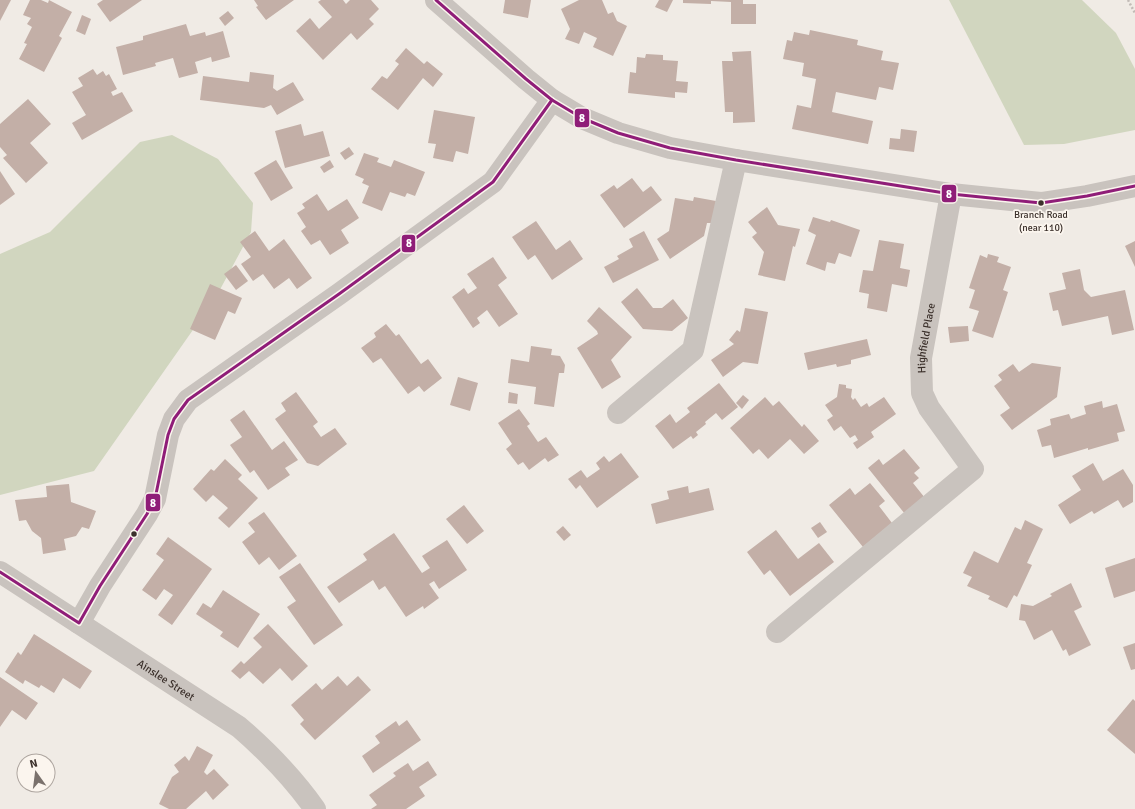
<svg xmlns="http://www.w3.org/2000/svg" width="1135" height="809" font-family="Signika,sans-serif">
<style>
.green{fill:#d1d6bf}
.building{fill:#c3afa7}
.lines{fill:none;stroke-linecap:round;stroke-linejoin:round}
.path{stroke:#c2bbb6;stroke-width:2.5;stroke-dasharray:2 2;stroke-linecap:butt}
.minor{stroke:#c9c3be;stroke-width:22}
.bus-1-casing{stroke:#fbf5ee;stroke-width:6}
.bus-1{stroke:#8f1d78;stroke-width:3}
.bus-dot{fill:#3b302b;stroke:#fbf5ee;stroke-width:1.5}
.labels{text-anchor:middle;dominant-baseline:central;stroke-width:3.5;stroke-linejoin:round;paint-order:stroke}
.bus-label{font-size:10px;fill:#3b302b;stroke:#fbf5ee}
.street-label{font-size:11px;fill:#3b302b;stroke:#fbf5ee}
.line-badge{stroke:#fbf5ee;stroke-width:1.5}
.badge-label{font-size:11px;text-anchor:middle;font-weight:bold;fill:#fff}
</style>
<rect width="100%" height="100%" fill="#f0ebe5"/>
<g class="green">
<path d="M949 0H1082L1116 33 1135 69V130L1064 144 1024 145Z"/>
<path d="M172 135 218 159 253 203 251 232 216 297 94 471 0 495V254L50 232 140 142Z"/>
</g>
<g class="building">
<path d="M0 0H11L0 21Z"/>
<path d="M30 0H41L48 3 49 0 72 12 59 36 62 38 44 72 19 59 27 44 24 43 32 27 27 24 31 18 23 15Z"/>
<path d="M103 0H142L110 22 97 4Z"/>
<path d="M254 0H294L266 20 256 7 258 6Z"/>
<path d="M321 0H343L346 4 350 0H371L379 9 369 19 374 24 357 40 351 33 323 60 296 31 310 18 319 29 332 17 318 2Z"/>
<path d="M505 0H531L528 18 503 13Z"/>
<path d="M579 0H602L608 14 613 12 617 21 627 26 613 56 593 47 597 38 584 32 579 44 565 39 570 29 561 9Z"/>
<path d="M659 0H673L667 12 655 7Z"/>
<path d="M683 0H743V4H756V24H731V2L711 1V4L683 3Z"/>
<path d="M228 11 234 18 225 26 219 18Z"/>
<path d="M82 15 91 19 85 35 76 31Z"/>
<path d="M186 24 190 36 205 32 206 36 223 31 230 57 212 62 211 57 195 62 198 73 179 78 173 58 155 63 156 66 123 75 116 47 143 40V36Z"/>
<path d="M810 30 858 40 857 45 883 51 881 60 899 63 893 90 879 87 876 100 836 92 832 112 873 121 868 144 792 129 797 105 811 108 816 79 802 76 804 63 783 59 787 40 792 41 794 32 809 35Z"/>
<path d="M406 48 424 64 427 61 443 74 433 87 423 78 398 110 371 89 382 76 387 79 399 64 395 61Z"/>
<path d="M751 51 755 122 733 123V112H725L722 61H733L732 52Z"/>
<path d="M646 54 663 55V60L678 61 676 81 688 82 687 93 675 92V98L628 93 630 72 636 73 637 57 645 58Z"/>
<path d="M93 69 97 75 103 71 106 76 109 74 117 89 111 92 113 96 122 92 133 111 82 140 72 123 86 115 72 92 83 86 78 78Z"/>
<path d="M250 72 274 75 273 88 277 91 293 82 304 100 277 115 271 105 264 108 200 100 203 76 249 82Z"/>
<path d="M28 99 51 124 30 143 48 163 26 183 3 158 7 155 0 147V124Z"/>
<path d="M434 110 475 117 468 154 456 151 453 162 433 158 436 144 428 143Z"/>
<path d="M301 124 304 136 323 131 330 156 285 168 275 131Z"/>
<path d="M901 129 917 131 914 152 889 149 890 138 900 139Z"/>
<path d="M349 147 354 154 345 160 340 153Z"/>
<path d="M364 153 379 158 377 162 391 167 394 160 425 172 415 196 407 193 405 197 390 192 382 211 362 203 369 186 362 183 364 179 355 175Z"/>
<path d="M276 160 293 188 271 201 254 173Z"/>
<path d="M330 160 334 167 324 173 320 167Z"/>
<path d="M0 171 15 194 0 205Z"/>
<path d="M632 178 643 192 651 186 662 200 624 228 600 195 614 185 617 189Z"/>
<path d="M317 194 328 211 347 199 359 218 341 230 349 243 330 255 320 240 311 245 301 231 306 227 297 213 305 208 302 204Z"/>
<path d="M694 197 716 201 712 223H707L704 236 670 259 657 239 669 231 675 198 693 201Z"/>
<path d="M767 207 778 225 800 229 795 247 793 246 785 281 758 275 764 252 752 237 757 233 748 222Z"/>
<path d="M813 217 830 222 831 220 860 230 851 257 839 253 835 264 827 262 825 271 806 264 816 235 808 231Z"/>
<path d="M536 221 556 250 570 240 583 259 552 280 535 255 528 260 512 237Z"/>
<path d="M255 231 269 251 284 239 312 278 297 289 289 278 274 289 263 274 253 281 241 264 251 257 240 242Z"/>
<path d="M644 231 659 260 613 283 604 267 619 259 617 256 633 247 629 239Z"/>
<path d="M879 240 904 244 900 268 910 270 907 287 892 284 887 312 867 308 869 294 859 292 863 270 873 271Z"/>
<path d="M1135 241V267L1125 246Z"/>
<path d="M988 254 999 257 997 262 1011 267 1003 290 1008 292 993 338 972 331 979 311 969 308 975 290 969 288 980 255 987 258Z"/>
<path d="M493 257 507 278 498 285 518 314 499 327 487 310 477 318 480 323 473 328 452 297 464 288 468 294 477 288 467 274Z"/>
<path d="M236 265 248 281 236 290 224 274Z"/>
<path d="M1080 269 1084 290 1091 297 1125 290 1134 330 1112 335 1108 316 1062 326 1058 310 1053 311 1049 293 1066 289 1062 273Z"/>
<path d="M210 284 242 298 235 314 228 311 215 340 190 329Z"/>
<path d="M637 288 653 308H662L673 299 688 318 672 331 643 329 621 302Z"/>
<path d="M599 307 632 337 611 360 621 377 602 389 577 348 598 334 597 331 587 321Z"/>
<path d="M745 308 768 312 758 364 743 362 723 377 711 360 734 344 729 340 737 330 740 332Z"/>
<path d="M386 324 396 336 399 334 421 364 428 359 442 378 424 392 419 386 408 394 381 358 373 363 361 348 376 337 374 333Z"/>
<path d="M968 326 969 341 950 343 948 327Z"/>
<path d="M867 339 871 355 851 360V364L837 367 836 364 808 370 804 353Z"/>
<path d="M531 346 552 349 551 355 560 356 565 365 564 373H559L554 407 534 404 536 387 508 383 511 359 529 362Z"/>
<path d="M1032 363 1061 367 1057 397 1012 430 1000 415 1010 408 994 386 1002 380 998 375 1013 364 1019 372Z"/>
<path d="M458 377 478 383 470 411 450 405Z"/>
<path d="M719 383 738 407 722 420 716 413 705 422 706 424 696 432 698 435 693 439 691 436 673 449 655 426 670 414 676 423 690 412 687 408Z"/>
<path d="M839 384 846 385V388L852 389 851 397 853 400 855 398 861 407 867 403 869 407 884 397 896 414 871 432 874 437 857 449 853 443 858 440 855 435 850 438 841 426 834 431 827 420 833 416 825 405 837 397Z"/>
<path d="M296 392 318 422 313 426 321 437 335 428 347 444 318 466 307 463 275 419 286 411 281 403Z"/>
<path d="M509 392 518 394 517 404 508 403Z"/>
<path d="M743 395 749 400 742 409 736 403Z"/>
<path d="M765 397 773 406 779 401 802 427 804 424 819 441 804 454 790 439 768 459 759 449 753 454 730 428Z"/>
<path d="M1102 401 1103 408 1117 404 1125 431 1117 433 1119 441 1088 450V448L1054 458 1051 445 1042 447 1037 430 1051 425 1050 419 1069 414 1071 419 1086 414 1084 406Z"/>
<path d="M519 409 530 424 527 426 538 442 546 437 559 455 548 462 545 458 529 470 523 462 518 465 506 449 512 444 498 423Z"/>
<path d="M244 410 272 450 284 441 298 460 285 468 290 475 268 490 254 470 250 473 230 445 242 437 230 420Z"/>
<path d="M904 449 920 468 914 473 919 478 913 483 925 498 905 514 868 468 879 459 883 465Z"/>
<path d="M621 453 639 477 597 508 580 485 576 489 568 479 581 470 587 478 600 469 596 463 604 456 609 462Z"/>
<path d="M225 459 242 475 238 479 258 498 229 528 218 518 228 508 213 495 206 502 193 489 211 469 214 471Z"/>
<path d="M1093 463 1103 481 1123 469 1133 485V502L1123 508 1118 500 1094 514 1092 511 1070 524 1058 505 1081 490 1072 476Z"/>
<path d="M870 483 885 501 879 506 892 523 863 547 829 505 850 488 855 495Z"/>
<path d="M69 484 71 502 96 511 89 529 82 527 76 536 64 539 66 550 43 554 41 538 32 531 26 520 19 521 15 500 47 497 46 486Z"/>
<path d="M688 486 689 493 709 488 714 510 656 524 651 504 669 499 667 491Z"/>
<path d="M464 505 484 531 467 544 446 519Z"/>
<path d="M264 512 297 556 279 570 269 557 259 565 242 542 255 532 248 523Z"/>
<path d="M1025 520 1043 529 1027 563 1032 565 1017 597 1014 595 1007 608 988 599 990 596 967 586 972 577 963 573 974 551 998 563 1015 527 1021 530Z"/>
<path d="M820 522 827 532 818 538 811 528Z"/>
<path d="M563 526 571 535 564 541 556 532Z"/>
<path d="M776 530 798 559 819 543 834 562 790 596 770 570 764 575 747 552Z"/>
<path d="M394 533 422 573 430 568 422 556 447 540 467 570 439 589 434 581 429 584 439 598 424 609 423 606 406 617 385 586 379 590 373 580 339 603 327 587 367 560 363 554Z"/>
<path d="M168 537 212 569 172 625 158 615 173 595 164 589 156 600 142 590 164 560 156 554Z"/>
<path d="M1135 558V591L1114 598 1105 568Z"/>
<path d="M300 563 343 625 314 645 287 607 296 601 279 577Z"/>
<path d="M1071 583 1082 607 1074 611 1091 645 1069 656 1066 649 1063 651 1052 630 1034 640 1025 621 1019 620 1021 604 1033 606 1052 596 1050 594Z"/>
<path d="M223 590 260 614 238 648 220 636 223 632 196 614 203 603 211 608Z"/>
<path d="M268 624 308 666 292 681 280 668 263 684 249 671 240 679 231 671 241 661 244 664 262 647 253 638Z"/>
<path d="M34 634 92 671 80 689 63 678 54 693 41 685 39 688 25 680 23 684 5 672 18 652 21 655Z"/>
<path d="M1135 643V669L1131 670 1123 647Z"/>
<path d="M338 676 347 686 358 676 371 690 315 740 300 724 304 720 291 705 316 683 322 690Z"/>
<path d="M0 677 38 703 26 720 12 710 0 727Z"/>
<path d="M1133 699 1135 701V754L1107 730Z"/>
<path d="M407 720 421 740 373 773 362 756 380 743 375 736 396 721 399 726Z"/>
<path d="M197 746 213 755 204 772 207 775 214 769 229 785 213 800 206 791 186 809H169L159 804 172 777 179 772 174 765 185 756 189 761Z"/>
<path d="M428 761 437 775 419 787 425 796 406 809H371L377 805 369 795 396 776 393 773 408 763 413 771Z"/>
</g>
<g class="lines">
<path class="path" d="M1128 0 1135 13"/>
<g class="minor">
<path d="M436 0 526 79 552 100 582 118 618 133 670 148 736 160 951 194 1041 203 1087 196 1135 186"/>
<path d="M618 413 693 350 736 160"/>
<path id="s1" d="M0 572 239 727C268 752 293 778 315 809"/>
<path d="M79 623 100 586 147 514 155 499 168 435 174 419 188 400 339 294 493 182 552 100"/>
<path id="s2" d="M777 632 973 469 929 408 922 393 921 358 951 194"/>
</g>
<defs>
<g id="bus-1">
<path d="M436 0 526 79 552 100 582 118 618 133 670 148 736 160 951 194 1041 203 1087 196 1135 186"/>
<path d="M0 572 79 623 100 586 147 514 155 499 168 435 174 419 188 400 339 294 493 182 552 100"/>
</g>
</defs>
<use href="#bus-1" class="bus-1-casing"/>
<use href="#bus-1" class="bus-1"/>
</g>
<g class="bus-dot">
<circle cx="1041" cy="203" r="3.5"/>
<circle cx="134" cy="534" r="3.5"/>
</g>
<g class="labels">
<g class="bus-label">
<text x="1041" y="215">Branch Road<tspan x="1041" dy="13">(near 110)</tspan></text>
</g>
<g class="street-label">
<text stroke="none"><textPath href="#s2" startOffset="402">Highfield Place</textPath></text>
<text stroke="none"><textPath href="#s1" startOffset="198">Ainslee Street</textPath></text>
</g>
</g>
<g class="line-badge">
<rect x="574" y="108" width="16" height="20" rx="4" fill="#8f1d78"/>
<rect x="941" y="184" width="16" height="19" rx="4" fill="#8f1d78"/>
<rect x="401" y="234" width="15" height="19" rx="4" fill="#8f1d78"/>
<rect x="145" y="493" width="16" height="19" rx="4" fill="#8f1d78"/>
</g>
<g class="badge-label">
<text x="582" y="122">8</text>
<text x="949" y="198">8</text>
<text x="409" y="247">8</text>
<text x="153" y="507">8</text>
</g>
<g transform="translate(36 773) rotate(346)"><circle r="19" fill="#fbf5ee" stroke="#aea6a0"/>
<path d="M0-3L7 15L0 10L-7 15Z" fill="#7a716c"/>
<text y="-6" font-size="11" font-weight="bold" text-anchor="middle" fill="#3b302b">N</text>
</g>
</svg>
